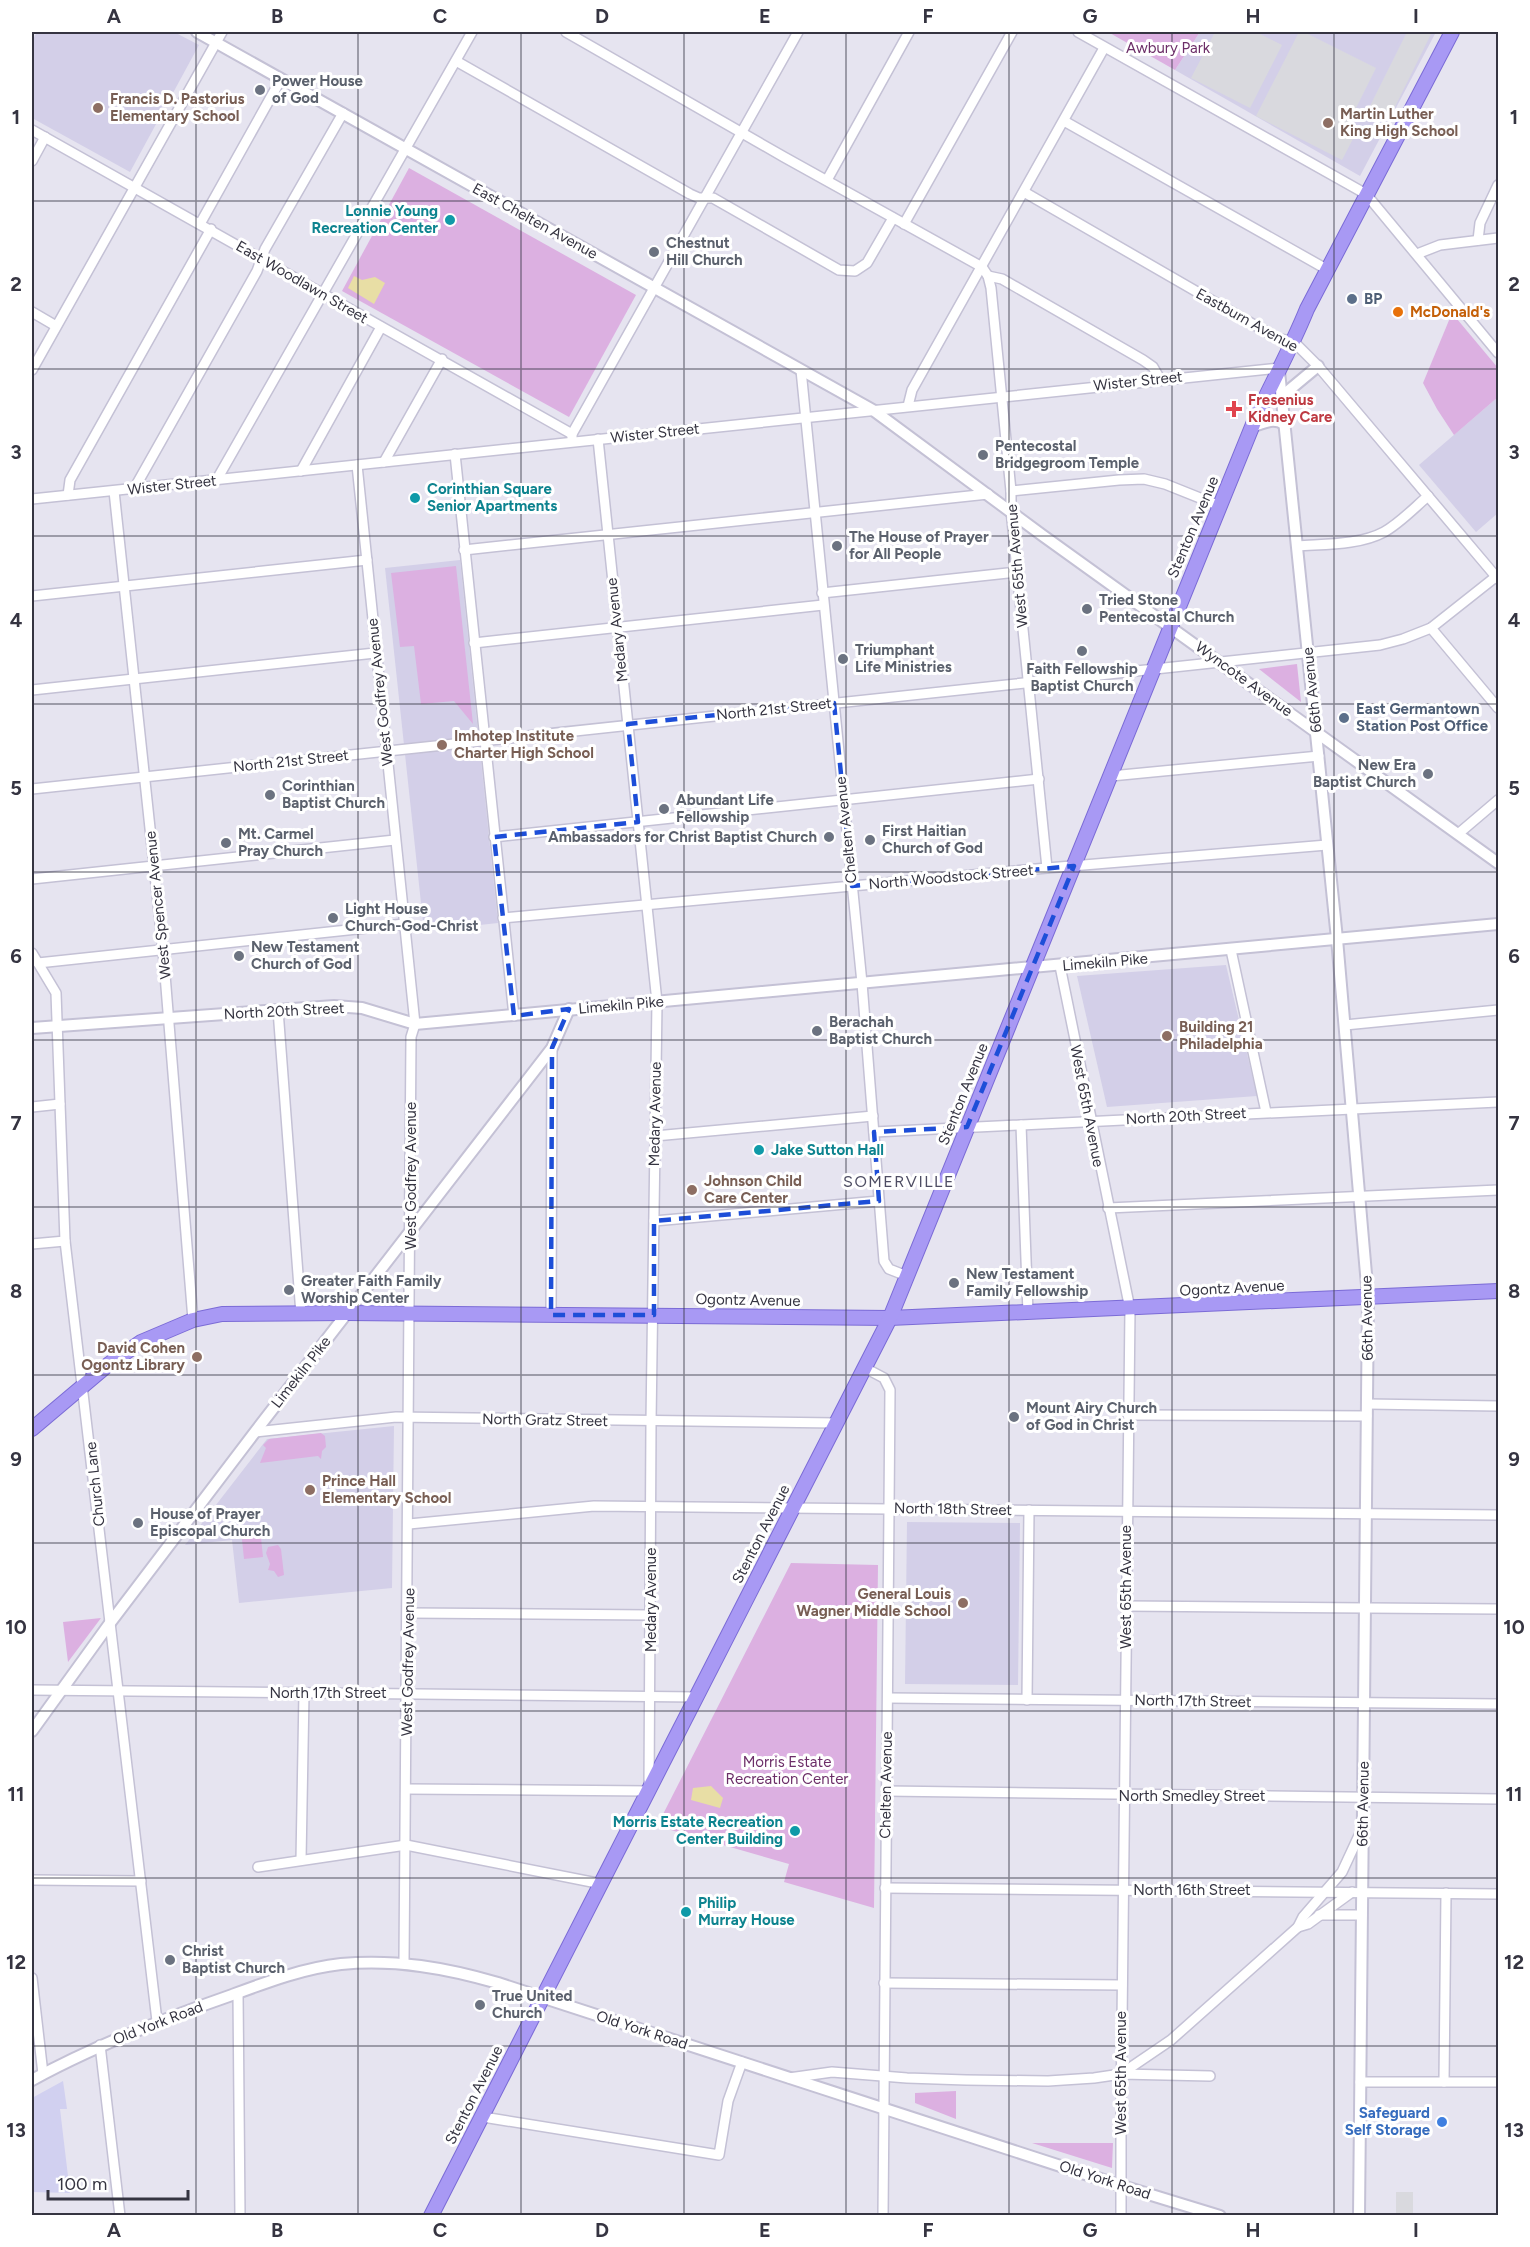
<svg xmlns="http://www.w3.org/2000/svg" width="1530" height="2247" font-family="Figtree,sans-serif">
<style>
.commercial{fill:#d1d0f0}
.education{fill:#d3cfe8}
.green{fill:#dcb0e1}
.parking{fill:#d9d9de}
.water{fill:#e8dea5}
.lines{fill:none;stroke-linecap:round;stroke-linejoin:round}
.minor-casing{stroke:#c4c1d5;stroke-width:12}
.tertiary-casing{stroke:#c4c1d5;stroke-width:14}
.primary-casing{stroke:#7b6bd6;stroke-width:16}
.minor{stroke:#fff;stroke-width:9}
.tertiary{stroke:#fff;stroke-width:10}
.primary{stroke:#a899f4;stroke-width:14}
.marked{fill:none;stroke:#1d4ed8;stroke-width:4.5;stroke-dasharray:12 8;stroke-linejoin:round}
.grid{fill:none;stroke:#353441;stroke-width:1.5;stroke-opacity:0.55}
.worship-dot{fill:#6b7280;stroke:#fff;stroke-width:2}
.education-dot{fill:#8d6e63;stroke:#fff;stroke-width:2}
.culture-dot{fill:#0f9aa8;stroke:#fff;stroke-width:2}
.service-dot{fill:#5c6f8a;stroke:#fff;stroke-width:2}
.food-dot{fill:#e8710a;stroke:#fff;stroke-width:2}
.health-dot{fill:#e0444e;stroke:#fff;stroke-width:2}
.shop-dot{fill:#3f7fe0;stroke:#fff;stroke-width:2}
.labels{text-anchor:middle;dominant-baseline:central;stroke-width:6;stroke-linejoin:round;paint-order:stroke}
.park-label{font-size:15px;fill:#6c2e68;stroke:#fff}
.worship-label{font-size:15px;font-weight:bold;fill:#5b616d;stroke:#fff;text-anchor:start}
.education-label{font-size:15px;font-weight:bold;fill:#785e54;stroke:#fff;text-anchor:start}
.culture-label{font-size:15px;font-weight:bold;fill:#0d838f;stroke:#fff;text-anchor:start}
.street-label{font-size:15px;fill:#353441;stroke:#fff}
.service-label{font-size:15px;font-weight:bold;fill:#4e5e75;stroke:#fff;text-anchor:start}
.food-label{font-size:15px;font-weight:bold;fill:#c56008;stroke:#fff;text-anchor:start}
.health-label{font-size:15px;font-weight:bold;fill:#be3a42;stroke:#fff;text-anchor:start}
.shop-label{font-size:15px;font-weight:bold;fill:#366cbe;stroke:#fff;text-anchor:end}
.neighbourhood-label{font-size:16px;letter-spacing:1.5px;fill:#4e4d63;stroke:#fff}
.neatline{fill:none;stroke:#353441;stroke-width:2}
.grid-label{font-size:20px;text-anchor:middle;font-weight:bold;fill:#353441}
</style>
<rect width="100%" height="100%" fill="#e6e4f0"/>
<path class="commercial" d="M63 2081 67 2109H60L70 2193 32 2192V2098Z"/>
<g class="education">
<path d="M37 32H174L199 45 130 172 32 118V41Z"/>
<path d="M1200 32H1436L1360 176 1175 70Z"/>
<path d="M1498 397V513L1476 532 1419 465Z"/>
<path d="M460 560 498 923 424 931 385 568Z"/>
<path d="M1226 965 1257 1096 1107 1107 1077 976Z"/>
<path d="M394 1426 392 1588 239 1603 232 1540 185 1545 267 1439Z"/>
<path d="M907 1522 1020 1523 1018 1685 905 1684Z"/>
</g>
<g class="green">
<path d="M1108 32H1200L1175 70Z"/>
<path d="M409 168 636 295 569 417 342 291Z"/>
<path d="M1452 313 1498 368V397L1454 435 1437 409 1423 383Z"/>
<path d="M456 566 473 724 454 701 421 704 414 646 400 647 391 573Z"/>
<path d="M1297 664 1301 702 1259 669Z"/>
<path d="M321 1433 325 1436 326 1447 322 1451 321 1459 318 1456 260 1463 266 1448 263 1445 269 1439Z"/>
<path d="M260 1528 263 1557 244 1559 241 1530Z"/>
<path d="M278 1545 281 1549 284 1575 278 1577 274 1571 268 1570 270 1564 266 1553 268 1547Z"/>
<path d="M791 1563 878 1565 874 1908 784 1882 789 1864 657 1826Z"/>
<path d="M101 1618 68 1662 63 1622Z"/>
<path d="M956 2091V2119L915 2103V2093Z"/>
<path d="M1032 2143H1113L1112 2168Z"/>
</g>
<g class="parking">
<path d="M1215 32H1256L1282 45 1250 108 1191 78Z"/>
<path d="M1299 32H1304L1376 68 1344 132 1354 137 1342 160 1256 116Z"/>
<path d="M1407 32H1432L1388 121 1368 110Z"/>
<rect x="1396" y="2192" width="17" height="23"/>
</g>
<g class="water">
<path d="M354 276 362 280 375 277 385 283 374 304 348 288Z"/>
<path d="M711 1786 723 1798 720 1808 691 1800 693 1788Z"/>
</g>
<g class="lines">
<defs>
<g id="minor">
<path d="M566 32 784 157 982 267 988 276 991 288 1011 491V510L1047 868"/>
<path d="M1078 32 1366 194 1498 353"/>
<path d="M456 61 690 194 699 198H713L839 270 855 271 867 263 893 218"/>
<path d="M1064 121 1328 270"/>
<path d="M32 130 572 434"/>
<path d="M32 161 45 137"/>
<path d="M827 180 909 32"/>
<path d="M1024 192 1277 338 1294 342 1318 366 1498 579"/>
<path d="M200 224 281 79"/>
<path d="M904 224 1012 32"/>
<path d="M1478 240 1480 223 1498 185"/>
<path d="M1417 254 1440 245 1498 238"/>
<path d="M988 276 1002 279 1143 360 1153 367 1160 379"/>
<path d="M32 312 56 326"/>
<path d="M32 370 222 32"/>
<path d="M801 370 862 983 884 1261 889 1269 907 1276"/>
<path d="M908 406 912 390 1104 48"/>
<path d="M572 438V434L798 32"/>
<path d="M455 454 514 1016"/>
<path d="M384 462 442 359"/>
<path d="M357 465 415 1024 411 1037 404 1963"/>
<path d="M301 471 381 327"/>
<path d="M216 481 472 32"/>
<path d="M134 489 257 271 265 249 343 113"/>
<path d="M114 491 163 950 193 1320"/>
<path d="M1011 491 1119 480 1144 479 1165 484 1220 506"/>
<path d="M68 495 70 480 211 229"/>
<path d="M32 499 1279 368"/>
<path d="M1298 546C1325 544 1360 545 1384 532 1400 523 1414 508 1428 496"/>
<path d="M464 550 988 494"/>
<path d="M822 593 1017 572"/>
<path d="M32 596 367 560"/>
<path d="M1431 628 1498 708"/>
<path d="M474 643 823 605"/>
<path d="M32 690 375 653"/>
<path d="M1111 776 1319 756"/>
<path d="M32 789 1380 645 1403 639 1431 628 1498 575"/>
<path d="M1458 834 1498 800"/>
<path d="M494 837 1039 779"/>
<path d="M32 879 395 840"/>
<path d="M503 918 1047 868 1327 845"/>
<path d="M1231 950 1266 1112"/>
<path d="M32 953 56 993 65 1241 157 2021"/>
<path d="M38 963 404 924"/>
<path d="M1060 966 1130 1309 1121 2113V2216"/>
<path d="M278 1010 301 1314"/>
<path d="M1345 1025 1498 1010"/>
<path d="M32 1107 60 1104"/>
<path d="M1021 1125 1028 1313"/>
<path d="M874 1132 1498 1102"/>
<path d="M655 1136 873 1116"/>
<path d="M1108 1208 1498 1190"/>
<path d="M654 1221 879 1201"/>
<path d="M32 1244 65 1241"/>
<path d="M551 1315 552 1048"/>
<path d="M865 1368 884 1378 890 1390 883 2216"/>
<path d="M1367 1404 1498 1406"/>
<path d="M1128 1415 1367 1416"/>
<path d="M255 1432 396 1417 836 1423"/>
<path d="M409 1524 594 1506 1498 1515"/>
<path d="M1126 1606 1498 1609"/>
<path d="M408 1613 650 1615"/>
<path d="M32 1690 697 1697"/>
<path d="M888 1698 1498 1704"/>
<path d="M1027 1700 1029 1510"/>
<path d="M406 1789 649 1791 651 1422 657 1002 598 439"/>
<path d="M886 1791 1498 1799"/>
<path d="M301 1860 304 1693"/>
<path d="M258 1867 406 1845 602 1884"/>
<path d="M32 1880 141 1881"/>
<path d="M885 1888 1498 1894"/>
<path d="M1319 1915H1362"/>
<path d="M1298 1927 1308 1924 1352 1892"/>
<path d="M32 1978 43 2074"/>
<path d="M884 1983 1122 1985"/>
<path d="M238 1993 240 2216"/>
<path d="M100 2045 120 2216"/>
<path d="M1121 2074 1171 2040 1298 1927 1303 1917 1342 1872 1362 1829"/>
<path d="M789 2078 832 2072 907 2078 966 2080 1048 2081 1094 2078 1121 2074 1210 2076"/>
<path d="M1360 2082H1498"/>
<path d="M1444 2082 1446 1893"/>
<path d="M483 2117 719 2155 728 2101 742 2062"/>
</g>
<g id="tertiary">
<path d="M197 32 873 410 1042 535 1498 863"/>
<path d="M1279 371 1337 939 1368 1297 1359 2216"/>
<path d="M1282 396 1318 366"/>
<path d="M1252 427C1263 423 1273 417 1284 424"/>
<path d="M32 1028 334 1006 362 1008 415 1024 1498 924"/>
<path d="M32 1731 110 1623 255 1432 552 1048 569 1009"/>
<path d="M32 2080C96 2045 163 2019 232 1995 267 1982 304 1968 341 1964 396 1959 446 1968 498 1983L1122 2186 1220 2216"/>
</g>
<g id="primary">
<path d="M32 1429 109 1364 141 1342 193 1320 222 1314 347 1313 890 1318 1498 1291"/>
<path d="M431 2216 890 1318 1256 417C1273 381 1292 346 1307 309L1452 32"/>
</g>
</defs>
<use href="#minor" class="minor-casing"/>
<use href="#tertiary" class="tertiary-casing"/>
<use href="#primary" class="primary-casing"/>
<use href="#minor" class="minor"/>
<use href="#tertiary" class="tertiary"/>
<use href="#primary" class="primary"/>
</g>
<path class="marked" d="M834 703 852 886 1074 866 967 1127 874 1132 879 1201 654 1221V1315H551L552 1048 569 1009 514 1016 494 837 638 822 628 724Z"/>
<path class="grid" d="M196 32V2216M358 32V2216M521 32V2216M684 32V2216M846 32V2216M1009 32V2216M1172 32V2216M1334 32V2216M32 201H1498M32 369H1498M32 536H1498M32 704H1498M32 872H1498M32 1040H1498M32 1207H1498M32 1375H1498M32 1543H1498M32 1711H1498M32 1878H1498M32 2046H1498"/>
<g class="worship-dot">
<circle cx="260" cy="90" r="6"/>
<circle cx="654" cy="252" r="6"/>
<circle cx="983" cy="455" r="6"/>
<circle cx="837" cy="546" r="6"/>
<circle cx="1087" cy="609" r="6"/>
<circle cx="1082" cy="651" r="6"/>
<circle cx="843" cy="659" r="6"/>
<circle cx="1428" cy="774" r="6"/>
<circle cx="270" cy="795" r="6"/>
<circle cx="664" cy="809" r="6"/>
<circle cx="829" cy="837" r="6"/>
<circle cx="870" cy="840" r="6"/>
<circle cx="226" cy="843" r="6"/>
<circle cx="333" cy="918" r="6"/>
<circle cx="239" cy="956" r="6"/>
<circle cx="817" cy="1031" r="6"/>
<circle cx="954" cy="1283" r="6"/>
<circle cx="289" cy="1290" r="6"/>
<circle cx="1014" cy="1417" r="6"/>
<circle cx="138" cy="1523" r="6"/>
<circle cx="170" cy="1960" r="6"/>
<circle cx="480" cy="2005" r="6"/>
</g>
<g class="education-dot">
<circle cx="98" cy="108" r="6"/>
<circle cx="1328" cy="123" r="6"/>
<circle cx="442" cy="745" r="6"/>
<circle cx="1167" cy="1036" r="6"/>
<circle cx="692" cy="1190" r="6"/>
<circle cx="197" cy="1357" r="6"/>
<circle cx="310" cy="1490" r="6"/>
<circle cx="963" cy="1603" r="6"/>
</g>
<g class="culture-dot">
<circle cx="450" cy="220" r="6"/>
<circle cx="415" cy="498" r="6"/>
<circle cx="759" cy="1150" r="6"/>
<circle cx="795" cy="1831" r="6"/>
<circle cx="686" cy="1912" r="6"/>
</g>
<g class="service-dot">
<circle cx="1352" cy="299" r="6"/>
<circle cx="1344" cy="718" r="6"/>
</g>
<circle class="food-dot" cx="1398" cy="312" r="6"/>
<path class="health-dot" d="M1231 400h6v6h6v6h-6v6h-6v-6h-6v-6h6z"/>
<circle class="shop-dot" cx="1442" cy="2122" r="6"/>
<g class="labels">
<g class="park-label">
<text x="1168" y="48">Awbury Park</text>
<text x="787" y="1762">Morris Estate<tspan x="787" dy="17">Recreation Center</tspan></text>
</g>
<g class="worship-label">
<text x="272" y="81">Power House<tspan x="272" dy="17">of God</tspan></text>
<text x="666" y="243">Chestnut<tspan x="666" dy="17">Hill Church</tspan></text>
<text x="995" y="446">Pentecostal<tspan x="995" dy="17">Bridgegroom Temple</tspan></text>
<text x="849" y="537">The House of Prayer<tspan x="849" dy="17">for All People</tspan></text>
<text x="1099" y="600">Tried Stone<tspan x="1099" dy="17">Pentecostal Church</tspan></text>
<text x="855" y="650">Triumphant<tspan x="855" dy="17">Life Ministries</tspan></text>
<text x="1082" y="669" text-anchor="middle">Faith Fellowship<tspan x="1082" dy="17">Baptist Church</tspan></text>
<text x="1416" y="765" text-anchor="end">New Era<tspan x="1416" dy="17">Baptist Church</tspan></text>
<text x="282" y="786">Corinthian<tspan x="282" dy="17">Baptist Church</tspan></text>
<text x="676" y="800">Abundant Life<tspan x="676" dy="17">Fellowship</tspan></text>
<text x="882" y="831">First Haitian<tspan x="882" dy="17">Church of God</tspan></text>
<text x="238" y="834">Mt. Carmel<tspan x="238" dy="17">Pray Church</tspan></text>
<text x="817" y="837" text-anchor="end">Ambassadors for Christ Baptist Church</text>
<text x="345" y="909">Light House<tspan x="345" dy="17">Church-God-Christ</tspan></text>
<text x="251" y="947">New Testament<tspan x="251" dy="17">Church of God</tspan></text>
<text x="829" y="1022">Berachah<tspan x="829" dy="17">Baptist Church</tspan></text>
<text x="966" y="1274">New Testament<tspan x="966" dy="17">Family Fellowship</tspan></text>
<text x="301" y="1281">Greater Faith Family<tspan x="301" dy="17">Worship Center</tspan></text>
<text x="1026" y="1408">Mount Airy Church<tspan x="1026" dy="17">of God in Christ</tspan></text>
<text x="150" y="1514">House of Prayer<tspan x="150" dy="17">Episcopal Church</tspan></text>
<text x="182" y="1951">Christ<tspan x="182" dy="17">Baptist Church</tspan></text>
<text x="492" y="1996">True United<tspan x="492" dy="17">Church</tspan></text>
</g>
<g class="education-label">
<text x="110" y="99">Francis D. Pastorius<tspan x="110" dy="17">Elementary School</tspan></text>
<text x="1340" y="114">Martin Luther<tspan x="1340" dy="17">King High School</tspan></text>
<text x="454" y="736">Imhotep Institute<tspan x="454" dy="17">Charter High School</tspan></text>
<text x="1179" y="1027">Building 21<tspan x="1179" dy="17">Philadelphia</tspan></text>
<text x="704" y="1181">Johnson Child<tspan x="704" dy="17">Care Center</tspan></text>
<text x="185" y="1348" text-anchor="end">David Cohen<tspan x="185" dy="17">Ogontz Library</tspan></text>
<text x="322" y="1481">Prince Hall<tspan x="322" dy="17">Elementary School</tspan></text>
<text x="951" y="1594" text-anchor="end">General Louis<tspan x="951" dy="17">Wagner Middle School</tspan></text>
</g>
<g class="culture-label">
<text x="438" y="211" text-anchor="end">Lonnie Young<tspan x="438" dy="17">Recreation Center</tspan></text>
<text x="427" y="489">Corinthian Square<tspan x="427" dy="17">Senior Apartments</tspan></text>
<text x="771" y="1150">Jake Sutton Hall</text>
<text x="783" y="1822" text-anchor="end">Morris Estate Recreation<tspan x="783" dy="17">Center Building</tspan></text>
<text x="698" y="1903">Philip<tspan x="698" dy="17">Murray House</tspan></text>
</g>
<g class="street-label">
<text transform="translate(535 221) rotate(29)">East Chelten Avenue</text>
<text transform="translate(302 282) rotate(30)">East Woodlawn Street</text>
<text transform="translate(1247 320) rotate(29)">Eastburn Avenue</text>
<text transform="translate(1138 381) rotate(-6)">Wister Street</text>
<text transform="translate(655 433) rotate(-6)">Wister Street</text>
<text transform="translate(172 485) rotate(-6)">Wister Street</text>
<text transform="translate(1193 527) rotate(-67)">Stenton Avenue</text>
<text transform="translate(1017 566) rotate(-95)">West 65th Avenue</text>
<text transform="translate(617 630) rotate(-96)">Medary Avenue</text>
<text transform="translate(1244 679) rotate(36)">Wyncote Avenue</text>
<text transform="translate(1312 690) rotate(-96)">66th Avenue</text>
<text transform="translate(380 692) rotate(-96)">West Godfrey Avenue</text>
<text transform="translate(774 709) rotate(-6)">North 21st Street</text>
<text transform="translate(291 761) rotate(-6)">North 21st Street</text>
<text transform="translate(846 830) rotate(-96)">Chelten Avenue</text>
<text transform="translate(951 877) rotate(-5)">North Woodstock Street</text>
<text transform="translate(158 905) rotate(-96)">West Spencer Avenue</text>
<text transform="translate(1105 962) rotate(-5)">Limekiln Pike</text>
<text transform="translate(621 1005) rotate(-5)">Limekiln Pike</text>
<text transform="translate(284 1011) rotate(-3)">North 20th Street</text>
<text transform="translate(963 1094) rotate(-68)">Stenton Avenue</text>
<text transform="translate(1087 1106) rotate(79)">West 65th Avenue</text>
<text transform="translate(655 1114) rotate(-89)">Medary Avenue</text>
<text transform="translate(1186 1116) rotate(-3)">North 20th Street</text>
<text transform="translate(411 1176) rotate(-90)">West Godfrey Avenue</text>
<text transform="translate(1232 1288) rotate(-3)">Ogontz Avenue</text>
<text transform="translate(748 1300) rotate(1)">Ogontz Avenue</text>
<text transform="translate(1367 1318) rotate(-91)">66th Avenue</text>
<text transform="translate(301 1372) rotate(-52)">Limekiln Pike</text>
<text transform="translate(545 1420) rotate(1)">North Gratz Street</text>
<text transform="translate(95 1484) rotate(-96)">Church Lane</text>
<text transform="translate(953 1509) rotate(1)">North 18th Street</text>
<text transform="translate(761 1534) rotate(-63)">Stenton Avenue</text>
<text transform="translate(1126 1587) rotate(-90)">West 65th Avenue</text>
<text transform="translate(651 1600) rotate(-90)">Medary Avenue</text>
<text transform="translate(408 1662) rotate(-89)">West Godfrey Avenue</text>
<text x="328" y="1693">North 17th Street</text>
<text transform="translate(1193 1701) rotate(1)">North 17th Street</text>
<text transform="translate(886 1785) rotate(-89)">Chelten Avenue</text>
<text x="1192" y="1796">North Smedley Street</text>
<text transform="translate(1363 1804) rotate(-89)">66th Avenue</text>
<text x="1192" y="1890">North 16th Street</text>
<text transform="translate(158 2023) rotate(-21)">Old York Road</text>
<text transform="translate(642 2030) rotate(18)">Old York Road</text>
<text transform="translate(1121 2073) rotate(-90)">West 65th Avenue</text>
<text transform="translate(474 2095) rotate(-63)">Stenton Avenue</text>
<text transform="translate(1105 2180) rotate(18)">Old York Road</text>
</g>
<g class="service-label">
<text x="1364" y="299">BP</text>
<text x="1356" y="709">East Germantown<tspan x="1356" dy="17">Station Post Office</tspan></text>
</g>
<g class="food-label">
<text x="1410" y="312">McDonald's</text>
</g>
<g class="health-label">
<text x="1248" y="400">Fresenius<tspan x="1248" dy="17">Kidney Care</tspan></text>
</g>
<g class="shop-label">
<text x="1430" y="2113">Safeguard<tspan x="1430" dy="17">Self Storage</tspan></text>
</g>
<g class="neighbourhood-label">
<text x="899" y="1181">SOMERVILLE</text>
</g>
</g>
<rect width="1530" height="2247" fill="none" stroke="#ffffff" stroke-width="66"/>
<path d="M48 2190v9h140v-9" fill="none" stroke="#353441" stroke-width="3"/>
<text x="57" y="2190" font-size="18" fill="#353441" stroke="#ffffff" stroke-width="4.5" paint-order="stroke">100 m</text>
<rect x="33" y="33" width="1464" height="2181" class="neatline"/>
<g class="grid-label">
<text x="114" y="23">A</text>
<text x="277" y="23">B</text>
<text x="440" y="23">C</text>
<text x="602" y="23">D</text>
<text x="765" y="23">E</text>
<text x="928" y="23">F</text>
<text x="1090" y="23">G</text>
<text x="1253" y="23">H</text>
<text x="1416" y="23">I</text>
<text x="16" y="124">1</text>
<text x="1514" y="124">1</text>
<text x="16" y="291">2</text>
<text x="1514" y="291">2</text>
<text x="16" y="459">3</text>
<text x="1514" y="459">3</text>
<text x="16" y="627">4</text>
<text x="1514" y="627">4</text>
<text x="16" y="795">5</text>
<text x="1514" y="795">5</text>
<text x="16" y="963">6</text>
<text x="1514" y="963">6</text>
<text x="16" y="1130">7</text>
<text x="1514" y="1130">7</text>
<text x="16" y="1298">8</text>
<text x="1514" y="1298">8</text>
<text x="16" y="1466">9</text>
<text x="1514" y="1466">9</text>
<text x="16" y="1634">10</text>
<text x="1514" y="1634">10</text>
<text x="16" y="1801">11</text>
<text x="1514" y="1801">11</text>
<text x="16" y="1969">12</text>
<text x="1514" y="1969">12</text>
<text x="16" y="2137">13</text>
<text x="1514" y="2137">13</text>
<text x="114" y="2237">A</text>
<text x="277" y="2237">B</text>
<text x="440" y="2237">C</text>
<text x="602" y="2237">D</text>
<text x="765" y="2237">E</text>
<text x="928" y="2237">F</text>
<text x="1090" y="2237">G</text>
<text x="1253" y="2237">H</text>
<text x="1416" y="2237">I</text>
</g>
</svg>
